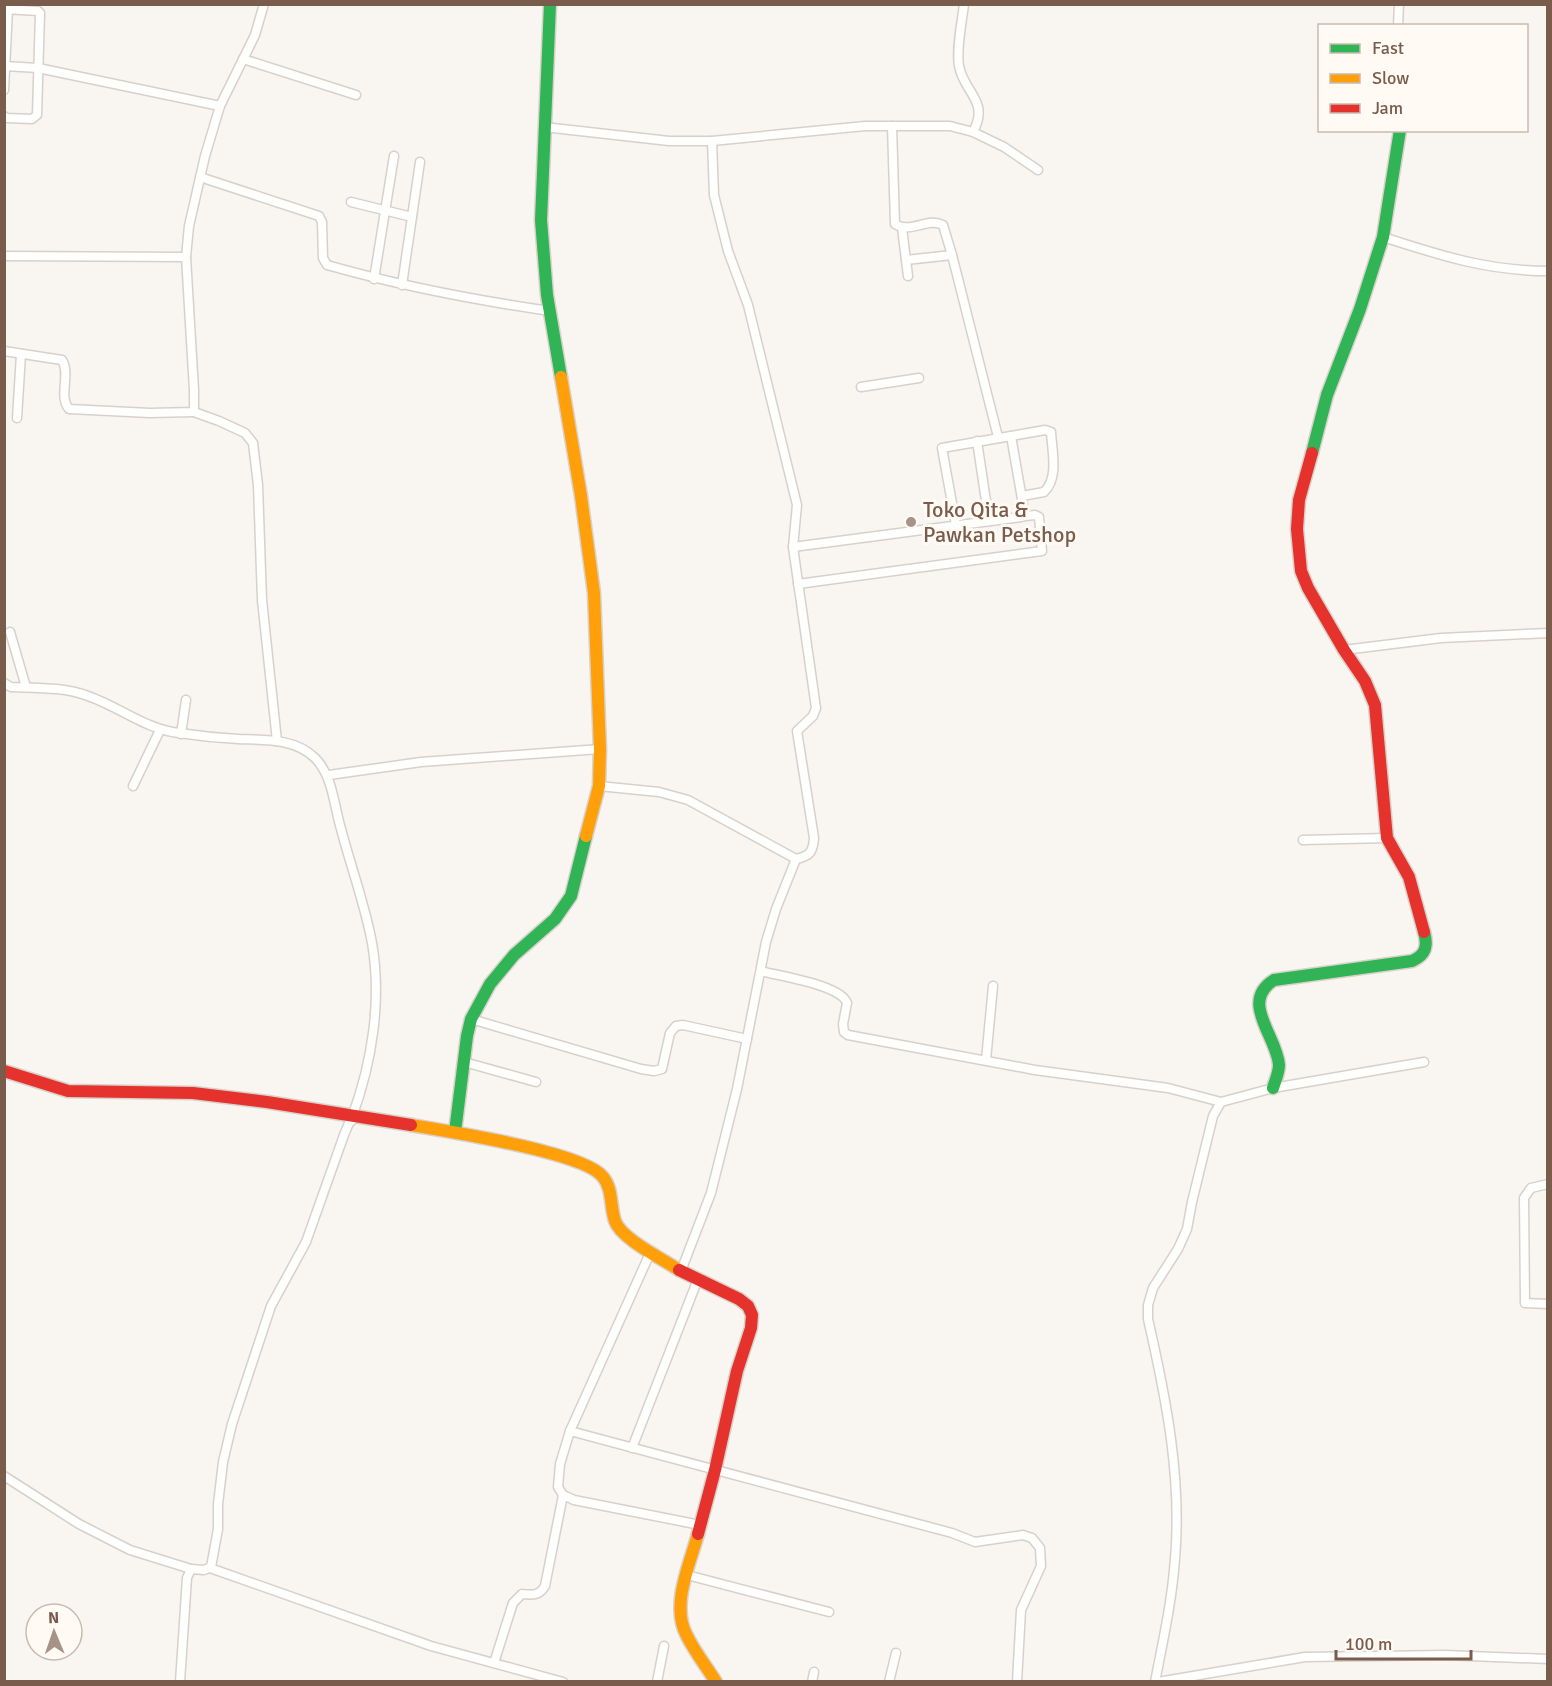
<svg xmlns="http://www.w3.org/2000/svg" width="1552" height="1686" font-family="Signika,sans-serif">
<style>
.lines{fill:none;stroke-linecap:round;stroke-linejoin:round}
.street-casing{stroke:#d7d1cb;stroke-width:11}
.fast-casing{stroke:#d9d2cb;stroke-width:15}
.slow-casing{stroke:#d9d2cb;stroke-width:15}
.jam-casing{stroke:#d9d2cb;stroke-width:15}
.street{stroke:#fefefd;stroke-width:8}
.fast{stroke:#30b455;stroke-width:12}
.slow{stroke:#ff9f0a;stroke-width:12}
.jam{stroke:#e5322d;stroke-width:12}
.poi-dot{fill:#a69286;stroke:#fffaf3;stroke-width:2}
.labels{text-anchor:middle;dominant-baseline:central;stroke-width:6;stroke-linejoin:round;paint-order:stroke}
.poi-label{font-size:22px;fill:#7a5c4d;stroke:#fffaf3;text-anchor:start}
</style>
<rect width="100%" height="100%" fill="#f9f5f0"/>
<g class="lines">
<defs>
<g id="street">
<path d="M964 4C962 22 956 49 959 66 964 93 990 101 973 132"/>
<path d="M4 9 38 11 40 13 37 115 32 119 7 118 4 116"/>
<path d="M1398 26 1399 4"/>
<path d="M243 59 356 95"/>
<path d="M4 66 38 68 220 106"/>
<path d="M4 90 8 9"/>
<path d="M892 126 895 224C910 234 928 217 943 225L952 255 998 437"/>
<path d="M544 127 669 141H712L714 195 728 251 748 305 797 505 793 547 816 708 813 716 797 731 814 838C813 852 810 856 796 859"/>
<path d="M712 141 865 126H950L973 132 1004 147 1038 170"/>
<path d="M200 177 319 216 322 222 323 258 327 265C401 286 474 300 550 311"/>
<path d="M351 202 412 217"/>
<path d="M902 228 908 276"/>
<path d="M1383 237C1439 255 1487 271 1548 271"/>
<path d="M4 256 186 257"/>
<path d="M906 260 952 255"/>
<path d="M374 279 394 156"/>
<path d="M402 285 420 162"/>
<path d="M4 351 62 360C71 374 58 396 69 409L150 413 194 412V390L186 257 189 226 205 156 220 106 255 35 264 4"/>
<path d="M861 387 919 378"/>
<path d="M194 412 219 421 245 433 253 443 258 485 262 600 277 741"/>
<path d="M17 418 21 354"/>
<path d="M1011 436 1045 430 1051 432C1052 451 1059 478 1044 492L1022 496"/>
<path d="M977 441 989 521"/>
<path d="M793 547 1021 517 1025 516 1011 436 942 448 956 525"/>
<path d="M798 584 1042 551 1039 517 1035 515 1025 516"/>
<path d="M10 632 26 687"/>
<path d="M1344 650 1441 638 1548 633"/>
<path d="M4 683 11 687C37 688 64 687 88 696 120 707 145 729 179 733 199 736 219 738 238 739 264 740 295 738 315 758 333 776 334 806 341 829 351 867 365 905 372 943 382 1000 372 1063 352 1117"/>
<path d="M181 734 186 700"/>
<path d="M329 775 421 762 600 749"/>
<path d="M133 786 160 730"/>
<path d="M599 786 659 792 688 800 796 859 776 909 766 942 737 1089 711 1193 681 1271"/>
<path d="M1303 840 1387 838"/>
<path d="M761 971C779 976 841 985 847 1003L843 1024 844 1032 848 1035 1035 1070 1168 1088 1221 1102 1273 1088 1424 1062"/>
<path d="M471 1019 641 1069 654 1071 662 1069 670 1033 676 1026 683 1025 747 1039"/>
<path d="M986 1060 993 986"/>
<path d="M464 1062 536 1082"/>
<path d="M1548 1184 1531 1188 1524 1198 1525 1303 1548 1304"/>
<path d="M651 1251 570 1431 560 1464 558 1487 563 1495 574 1500 700 1525"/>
<path d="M570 1431 952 1533 975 1542 1023 1535 1032 1538 1040 1548 1041 1566 1021 1610 1017 1682"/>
<path d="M632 1448 698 1279"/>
<path d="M4 1476 79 1524 130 1550 191 1569"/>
<path d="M210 1568 431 1646 563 1682"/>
<path d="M687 1575 829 1612"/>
<path d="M494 1663 513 1603 522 1594C533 1595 539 1596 545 1586L563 1495"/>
<path d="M180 1682 187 1578 191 1569 204 1570 211 1567 218 1529V1504L223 1462 232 1424 271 1306 306 1242 344 1135 349 1123 356 1117"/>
<path d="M657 1682 664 1646"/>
<path d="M812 1682 814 1672"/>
<path d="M889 1682 896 1653"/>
<path d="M1155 1682C1163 1641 1172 1601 1175 1559 1182 1478 1166 1398 1148 1319V1305L1153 1288 1178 1249 1187 1229 1192 1202 1213 1116 1221 1102"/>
<path d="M1158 1682 1305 1657 1445 1655 1548 1659"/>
</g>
<g id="fast">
<path d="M550 4 541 220 547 295 561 377"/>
<path d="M1312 453 1327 395 1360 309 1383 237 1400 130"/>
<path d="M1273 1088C1275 1081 1279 1073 1279 1065 1277 1036 1239 1002 1274 980L1412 961C1426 955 1428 946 1424 932"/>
<path d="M455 1132 467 1036 471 1019 490 984 514 955 555 919 571 896 586 836"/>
</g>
<g id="slow">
<path d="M561 377 581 496 594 593 600 749 599 786 586 836"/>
<path d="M411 1125C446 1131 584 1152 603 1177 613 1189 610 1207 615 1221 621 1239 663 1259 679 1270"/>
<path d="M698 1534C690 1564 671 1604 686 1634 694 1651 706 1666 716 1682"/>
</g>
<g id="jam">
<path d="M1312 453 1299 500 1297 529 1301 571 1308 588 1344 650 1365 681 1375 705 1387 838 1409 877 1424 932"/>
<path d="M4 1071 68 1091 193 1093 267 1102 411 1125"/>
<path d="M679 1270 739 1299 748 1306 752 1315 751 1328 737 1371 715 1470 698 1534"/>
</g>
</defs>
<use href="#street" class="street-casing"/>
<use href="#fast" class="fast-casing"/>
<use href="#slow" class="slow-casing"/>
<use href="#jam" class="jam-casing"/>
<use href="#street" class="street"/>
<use href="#fast" class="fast"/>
<use href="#slow" class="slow"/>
<use href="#jam" class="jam"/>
</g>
<circle class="poi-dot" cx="911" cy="522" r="6"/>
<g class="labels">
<g class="poi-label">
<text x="923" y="509">Toko Qita &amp;<tspan x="923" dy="25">Pawkan Petshop</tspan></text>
</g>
</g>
<rect width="1552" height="1686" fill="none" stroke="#7a5c4d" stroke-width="12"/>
<rect x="1318" y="24" width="210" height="108" fill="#fffaf3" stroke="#cabbb1" stroke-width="1.5"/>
<rect x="1330" y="44" width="30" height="9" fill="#30b455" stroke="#cabbb1" stroke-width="1.5"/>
<text x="1372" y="54" font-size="18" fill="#7a5c4d">Fast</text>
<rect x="1330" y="74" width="30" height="9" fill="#ff9f0a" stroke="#cabbb1" stroke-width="1.5"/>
<text x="1372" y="84" font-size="18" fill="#7a5c4d">Slow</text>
<rect x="1330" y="104" width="30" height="9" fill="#e5322d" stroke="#cabbb1" stroke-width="1.5"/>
<text x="1372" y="114" font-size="18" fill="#7a5c4d">Jam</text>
<g transform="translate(54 1632) rotate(358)"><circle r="28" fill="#fffaf3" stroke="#cabbb1" stroke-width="1.5"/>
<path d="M0-4.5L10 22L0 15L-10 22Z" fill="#a69286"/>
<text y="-9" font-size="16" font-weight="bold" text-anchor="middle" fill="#7a5c4d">N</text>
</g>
<path d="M1336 1650v9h135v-9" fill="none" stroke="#7a5c4d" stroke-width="3"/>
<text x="1345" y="1650" font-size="18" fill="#7a5c4d" stroke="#fffaf3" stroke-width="4.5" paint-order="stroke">100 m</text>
</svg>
